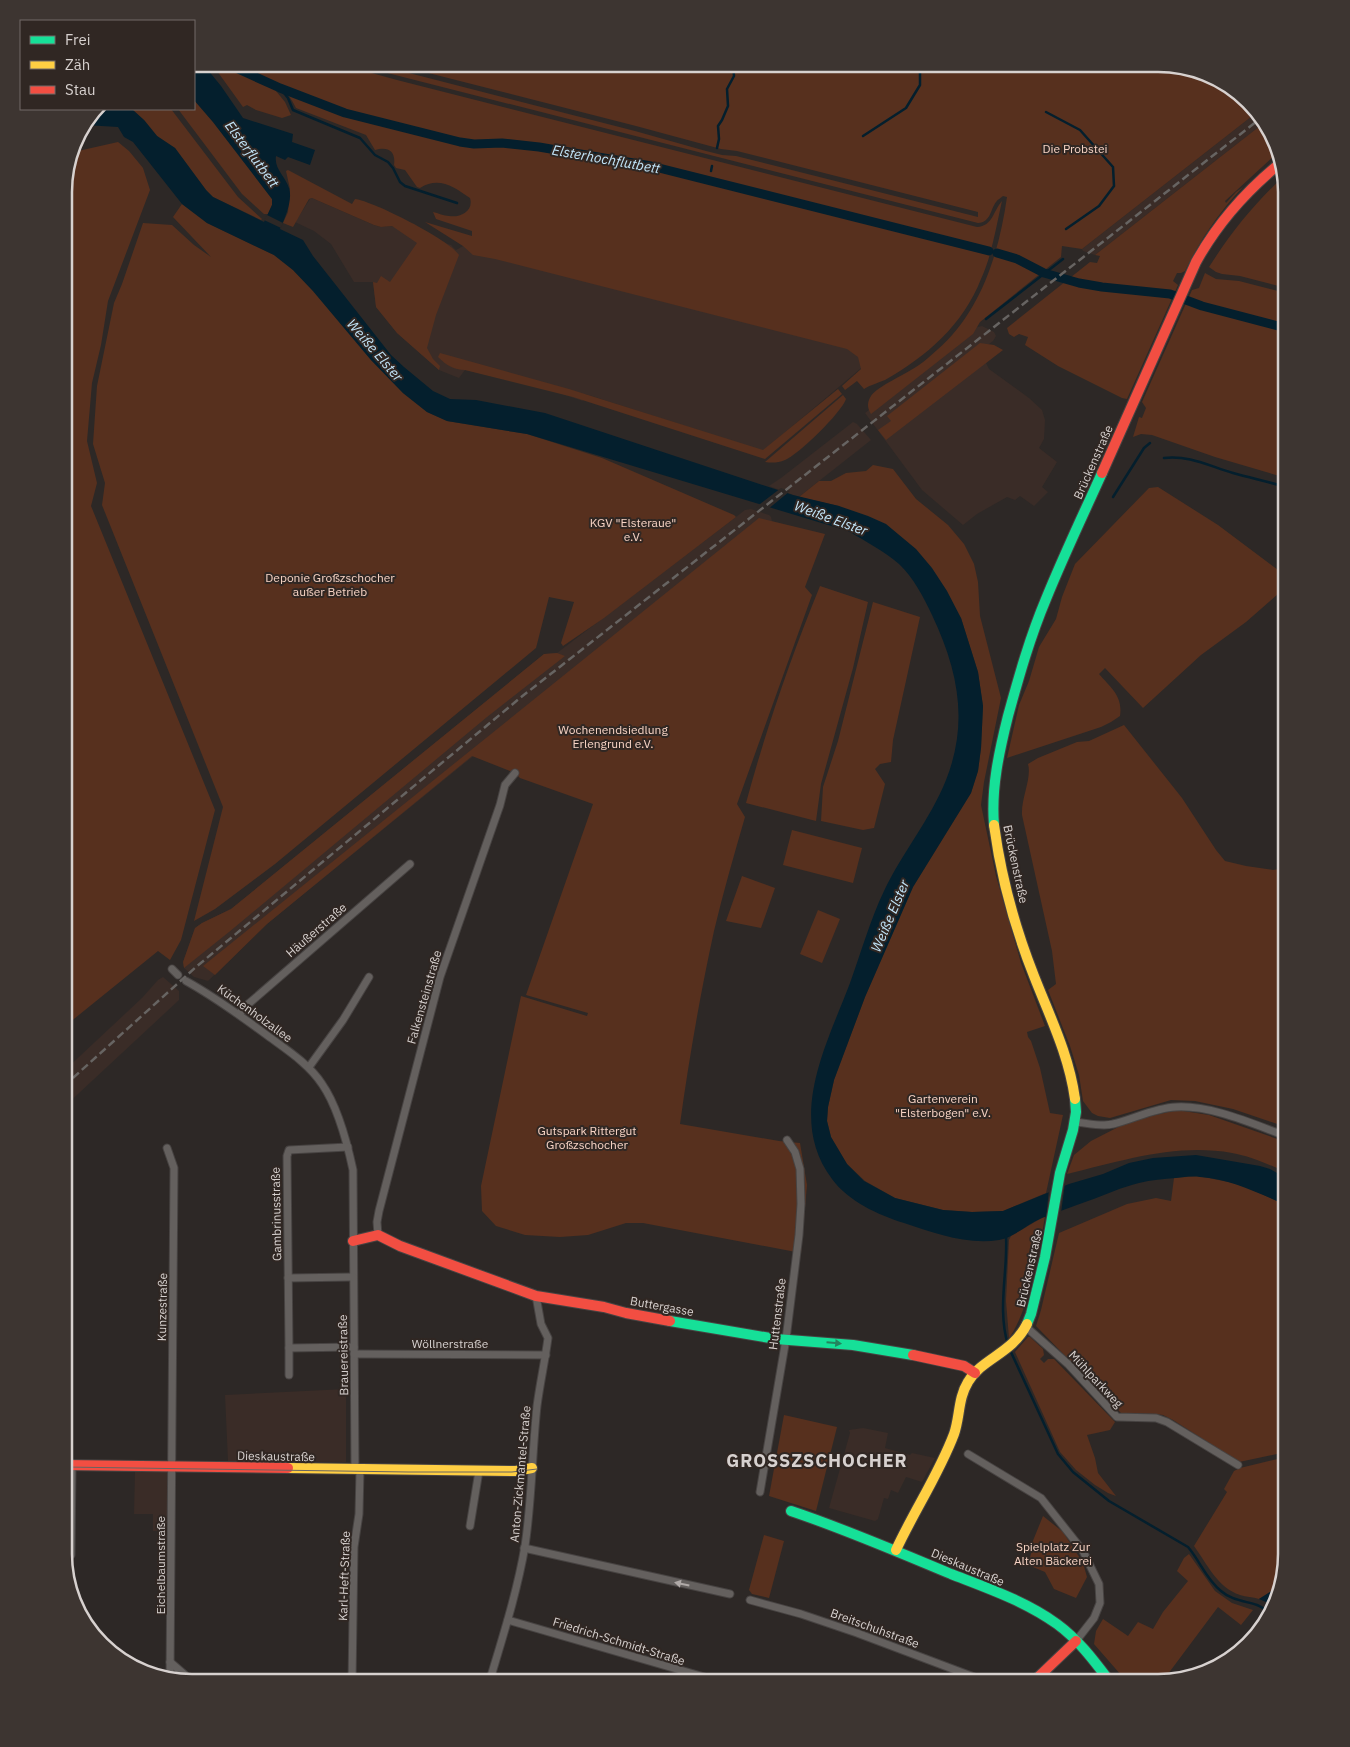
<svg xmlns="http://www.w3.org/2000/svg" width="1350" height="1747" font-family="'IBM Plex Sans',sans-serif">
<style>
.built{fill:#3a2c27}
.green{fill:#57301e}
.water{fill:#041f2d}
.pier{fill:#2d2826}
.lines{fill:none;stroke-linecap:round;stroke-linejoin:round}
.stream{stroke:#041f2d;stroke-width:2.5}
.canal{stroke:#041f2d;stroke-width:9}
.street-casing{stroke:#474342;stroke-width:9}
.fast-casing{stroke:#474342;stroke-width:12}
.slow-casing{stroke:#474342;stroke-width:12}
.jam-casing{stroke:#474342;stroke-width:12}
.street{stroke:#64605e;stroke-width:7}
.fast{stroke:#16e098;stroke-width:10}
.slow{stroke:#ffcf43;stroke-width:10}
.jam{stroke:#f24e42;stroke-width:10}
.tram{stroke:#676462;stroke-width:1}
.rail{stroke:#676462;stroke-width:2.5;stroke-dasharray:8 4;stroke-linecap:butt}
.oneway{fill:#23845e}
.oneway2{fill:#afa9a7}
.labels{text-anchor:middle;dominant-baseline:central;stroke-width:4;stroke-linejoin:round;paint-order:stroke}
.park-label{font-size:12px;fill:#f7d3c4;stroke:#302723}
.street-label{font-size:12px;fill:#d7d1cf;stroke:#302723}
.water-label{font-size:14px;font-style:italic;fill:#c2e5f9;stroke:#302723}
.district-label{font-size:18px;font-weight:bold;letter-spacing:1px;fill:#d7d1cf;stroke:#302723}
.rim{fill:none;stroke:#d7d1cf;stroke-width:2.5}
</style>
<rect width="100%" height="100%" fill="#2d2826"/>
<g class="built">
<path d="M1256 113 1265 122 1095 255 1083 251 1082 249Z"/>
<path d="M312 198 374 225 381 227 392 226 451 245 456 250 463 246 851 345 866 364 763 451 585 394 583 401 550 390 465 370 459 378 439 370 397 333 376 307 373 282H354L331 244 314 231 295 222 310 199Z"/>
<path d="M982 326 994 332 996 336 993 341 980 351 989 369 1029 398 1042 410 1045 420 1044 439 1039 448 1057 462 1042 487 1048 492 1034 506 1020 496 1015 500 1007 497 977 514 963 525 922 490 865 413 974 328Z"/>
<path d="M853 422 857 424 871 440 819 481 799 497 769 486 781 478Z"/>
<path d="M751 509 769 515 771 517 772 521 466 762 267 924 208 981 194 977 184 968 183 962 195 928 202 923 231 909 544 654 557 653 745 510Z"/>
<path d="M163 977 179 991V1000L64 1107V1071L142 998 158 980Z"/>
<path d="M346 1389V1462L228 1461 225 1395Z"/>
<path d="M863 1428 888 1433 885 1448 910 1455 912 1453 935 1458 922 1482 906 1477 898 1493 891 1490 888 1499 884 1498 878 1519 875 1521 829 1508 850 1433 849 1430Z"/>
<path d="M135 1471H172L171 1531H153V1514H134Z"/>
</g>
<g class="green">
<path d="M212 64H339L397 80 977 227C993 226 993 211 1002 201 996 227 992 255 981 279 963 325 927 356 885 380 878 383 870 385 864 389L857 381 845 390 842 386 861 369 858 357 847 349 495 259 473 255 463 246 425 222 472 236V231L436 219 433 212C438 213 444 216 449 216 460 218 474 211 470 198 454 187 439 176 420 188L417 187 405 170 396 168 394 165C396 151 388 146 375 150L366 135 296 108C291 98 287 92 277 88L276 91 285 102 291 115 282 118 256 110 247 105 243 107Z"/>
<path d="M352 64H374L635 131 706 151 722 155 736 156 978 217V212L737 151 721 149 636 126 393 64H1165L1222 81 1256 113 1082 249 1062 246 1061 257 980 322 973 334 871 414C867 408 867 402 871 396 876 387 908 373 919 365 925 361 931 355 937 350 981 312 999 253 1007 197L1003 196C1001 198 998 199 996 202 990 210 991 222 978 223Z"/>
<path d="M194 100 213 122 272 199V205L268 214H264L242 194 178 109H194Z"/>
<path d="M130 109H171L238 197 262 219 261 220 213 197 206 190 175 148 157 136 144 120Z"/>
<path d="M1265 122 1275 155 1225 201 1226 203 1236 192 1243 187C1219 212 1200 240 1185 271L1181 273H1177L1173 281 1178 285 1127 399 1122 398 1058 366 1025 345 1028 337 1019 334 1014 337 1009 334 1007 328 1090 262 1097 263 1100 256 1095 255Z"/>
<path d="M118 142 129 151 143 168 150 190 108 301 101 345 92 383 87 441 97 483 91 506 215 810 181 940 170 960 158 951 64 1027V184L73 149 78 151Z"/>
<path d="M288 170 352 204 355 199C373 201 450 240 459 255L436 315 427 348 433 359 440 366 439 370 397 333 376 307 373 282 377 283 381 276 390 282 417 243 392 226 381 227 374 225 312 198 309 199 293 227 283 223 288 212 290 189 286 171Z"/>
<path d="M1282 178 1286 193V288L1240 276 1222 274 1216 272 1209 267C1230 234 1253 205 1282 178Z"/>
<path d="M182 204 207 223 274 255 293 270 313 291 371 360 403 393 427 412 447 421 527 434 602 458 734 515 736 517 604 618 563 646 561 643 574 602 549 597 536 648 275 864 215 909 194 921 223 807 102 505 105 483 93 444 97 386 114 303 122 284 143 223 172 225 194 245 211 257 173 217Z"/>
<path d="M1205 273 1216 279 1239 281 1286 293V478L1215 457 1152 435 1141 434 1133 437 1139 417 1142 418 1146 408 1142 402 1192 290 1199 288Z"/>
<path d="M980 343 994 345 1003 350 886 440 878 430 891 421 887 416Z"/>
<path d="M440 353 569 389 763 450 838 389 842 394 765 459 573 397 465 370C454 370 446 365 438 357Z"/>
<path d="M843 395 846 399C841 413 799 454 785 460 778 463 772 463 765 462Z"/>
<path d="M873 465 893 469 916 499 948 525 964 544 974 564 978 582 980 616 1001 698 984 782 981 805 996 876 1021 963 1045 1026 1027 1032 1028 1037 1031 1041 1040 1068 1050 1113 1063 1115 1046 1193 1003 1211 972 1212 943 1210 895 1198 865 1181 847 1164 831 1137 827 1121 828 1107 834 1080 865 997 913 887 971 793 978 771 981 748 983 706 978 672 961 618 839 506 799 497 819 481H831L846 473 866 471Z"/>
<path d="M1158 487 1218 525 1286 576V587L1246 622 1201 655 1143 708 1105 668 1099 674C1111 688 1123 696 1120 716L1111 722 1101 727 1007 758 1019 705 1029 681 1039 647 1056 619 1062 597 1075 564 1149 488Z"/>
<path d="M759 518 825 534 805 587 812 595 737 804 745 817C734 855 723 893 714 931 700 995 689 1059 680 1124L779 1141 800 1143 807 1185 801 1253 643 1223H626L588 1235 560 1237 525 1235 496 1226 482 1211 481 1186 521 996 587 1016 588 1013 526 995 593 804 520 778 515 773 472 756 267 924 215 975 203 966Z"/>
<path d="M820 586 868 602 853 668 821 784 816 821 746 803C766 729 791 657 820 586Z"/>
<path d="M873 602 920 617 893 740 891 762 880 764 875 769 885 784 874 828 863 830 821 821 823 787 838 741Z"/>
<path d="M557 653 565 656 487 717 229 932 184 968 183 962 195 928 202 923 231 909 544 654Z"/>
<path d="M1124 725 1182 798 1216 850 1225 861 1246 866 1273 870 1286 868V1127L1233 1109 1195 1101 1171 1100 1110 1118 1098 1116 1092 1113 1083 1101 1079 1075 1070 1046 1048 990 1056 984 1052 951 1022 815C1021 798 1032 778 1028 764L1038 758 1077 742 1089 741Z"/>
<path d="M792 830 862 848 853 883 783 865Z"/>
<path d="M742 876 775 888 761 928 726 921Z"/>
<path d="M818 910 840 919 822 963 800 954Z"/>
<path d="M1177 1110 1209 1115 1286 1142V1172C1270 1165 1250 1156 1232 1153 1176 1143 1122 1161 1067 1174L1074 1155 1091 1141 1130 1121Z"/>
<path d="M1198 1176 1239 1184 1286 1205V1452L1239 1462 1173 1420 1163 1415 1156 1414 1121 1413 1036 1326 1041 1310 1059 1233 1127 1204 1156 1198 1171 1201 1174 1178Z"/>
<path d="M1045 1216C1039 1252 1029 1310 1009 1338L1006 1301 1009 1240 1011 1236Z"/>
<path d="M1028 1337H1030L1043 1349 1044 1355 1040 1359 1044 1363 1048 1359H1054L1115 1422 1110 1430 1087 1435 1095 1458 1098 1473 1116 1496 1108 1493 1095 1485 1076 1470 1060 1452 1015 1352Z"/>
<path d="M784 1415 837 1427 816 1511 769 1496Z"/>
<path d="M1286 1457V1554L1278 1587 1259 1599C1253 1597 1246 1597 1240 1595 1218 1588 1207 1564 1194 1546L1227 1492 1224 1489 1234 1471 1240 1468Z"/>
<path d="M1043 1516 1063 1532 1083 1563 1087 1577 1076 1598 1054 1589 1045 1572 1028 1565 1032 1550 1030 1548Z"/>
<path d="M764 1535 784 1541 769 1598 752 1594 749 1590Z"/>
<path d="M1189 1554 1215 1591 1232 1603 1253 1610 1241 1625 1218 1607 1162 1682 1157 1683H1128L1094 1644 1096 1631 1103 1619 1128 1636 1138 1622 1153 1629 1163 1612 1188 1581 1177 1571 1184 1558Z"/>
</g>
<g class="water">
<path d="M194 64H203L221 86 243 118 293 134 292 142 315 150 310 165 288 157 285 160 276 156C274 169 285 176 289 188 293 200 285 218 280 229L303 240 313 256 391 355 404 367 433 391 450 399 476 400 545 413 793 495 839 506 868 516 886 524 916 549 932 568 947 591 961 618 978 672 983 706 981 748 978 771 971 793 913 887 865 997 834 1080 828 1107 827 1121 831 1137 847 1164 864 1181 895 1198 943 1210 972 1212 1003 1211 1069 1184 1103 1174 1129 1163 1153 1158 1196 1155 1260 1166 1270 1169 1286 1178V1205C1258 1193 1231 1179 1200 1177 1192 1176 1183 1177 1176 1178 1164 1179 1151 1180 1139 1183 1122 1187 1105 1195 1088 1201 1072 1207 1057 1212 1042 1218 1027 1224 1015 1237 999 1240 966 1245 935 1233 904 1223 878 1215 848 1201 832 1179 786 1118 827 1044 850 983 861 953 870 920 884 891 902 853 930 820 946 780 969 722 958 670 932 615 924 598 913 577 899 564 884 551 865 541 848 531L527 434 447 421 427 412 403 393 371 360 313 291 293 270 274 255 207 223 182 204 133 142 124 137 118 127 85 125 98 109H132L144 120 157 136 175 148 206 190 213 197 264 222 272 205V199L213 122 194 100Z"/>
<path d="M1278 1587 1274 1599 1268 1603 1259 1599Z"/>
</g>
<g class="pier">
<path d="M267 215 283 223 281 228 264 220Z"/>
<path d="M781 488 790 491 767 510 756 507Z"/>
<path d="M1065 1183 1061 1213 1046 1219 1049 1189Z"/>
</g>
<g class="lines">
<g class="stream">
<path d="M1128 64 1132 66 1142 64"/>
<path d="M280 88 288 98 293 110 360 138 375 155 388 162 393 168 400 182 405 186 457 203"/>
<path d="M1046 112 1080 130 1113 167 1114 186 1099 206 1066 229"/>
<path d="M863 136 906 108 920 85V64"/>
<path d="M717 148 719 139 718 126 722 120 728 106 727 89 734 76 733 64"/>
<path d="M711 171 712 166"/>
<path d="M986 319 1063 259"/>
<path d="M1164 458C1189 455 1209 466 1233 473 1251 478 1269 482 1286 487"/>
<path d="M1113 497 1144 448 1150 443"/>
<path d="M1006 1236C1008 1272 997 1309 1008 1345"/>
<path d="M1010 1350 1058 1454 1073 1472 1109 1501 1188 1547C1200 1561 1206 1579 1221 1591 1231 1600 1245 1601 1257 1605 1262 1607 1266 1610 1271 1613"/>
</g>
<g class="canal">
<path d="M227 64 280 88 345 113 460 142 474 144 502 143 539 147 651 166 989 251"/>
<path d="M997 253 1017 259 1044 273 1079 283 1102 287 1170 294 1202 306 1286 328"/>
</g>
<defs>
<g id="street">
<path d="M172 969 178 975"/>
<path d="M186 981C215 997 241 1016 268 1036 287 1050 309 1064 322 1084 338 1107 347 1142 353 1170L355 1470"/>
<path d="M239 1014 246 1006 410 864"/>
<path d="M309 1067 343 1020 369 977"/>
<path d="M1075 1122C1087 1123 1102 1127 1113 1124 1134 1119 1154 1108 1176 1107 1211 1105 1253 1124 1286 1136"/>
<path d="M348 1147 289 1150 287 1156 289 1348 354 1347"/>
<path d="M167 1148 174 1168 170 1677"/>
<path d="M378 1235 377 1222 379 1211 440 977 500 805 505 785 515 773"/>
<path d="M288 1278 353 1277"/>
<path d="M1026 1327 1068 1364 1117 1417 1156 1418 1167 1422 1238 1465"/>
<path d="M289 1348V1375"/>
<path d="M354 1354 546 1355"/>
<path d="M968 1454 1041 1498 1083 1551 1099 1584 1100 1603 1094 1618 1076 1641"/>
<path d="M760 1492 786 1339 799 1235 801 1204 800 1169 795 1152 787 1140"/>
<path d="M470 1526 479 1471"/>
<path d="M524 1548 730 1594"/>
<path d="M64 1555H71L72 1465"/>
<path d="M750 1600 801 1614 857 1633 990 1683"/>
<path d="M508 1620 725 1683"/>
<path d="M170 1662 185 1675 187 1682"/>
<path d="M352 1683 354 1547 359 1514 360 1470"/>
<path d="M489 1683C502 1639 517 1593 525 1546 532 1499 532 1453 537 1406 540 1383 545 1361 548 1338L541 1324 536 1296"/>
</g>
<g id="fast">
<path d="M994 825C991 788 999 752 1008 716 1019 676 1030 637 1046 599 1063 557 1083 515 1102 473"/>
<path d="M670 1321 776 1339 853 1345 913 1355"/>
<path d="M1027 1324 1031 1314 1045 1257 1060 1173 1073 1130 1076 1112 1075 1099"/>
<path d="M791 1511C845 1529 898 1552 951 1574 987 1588 1025 1601 1057 1624 1079 1640 1095 1662 1111 1683"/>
</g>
<g id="slow">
<path d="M994 825C1001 877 1015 928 1034 976 1050 1017 1069 1055 1075 1099"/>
<path d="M288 1468 516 1471 532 1468"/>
<path d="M896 1550C914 1511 939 1474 954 1434 960 1417 958 1398 968 1382 982 1358 1012 1354 1027 1324"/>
</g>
<g id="jam">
<path d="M1102 473 1196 262C1217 224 1244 193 1278 165"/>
<path d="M353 1241 378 1235 400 1246 536 1296 604 1307 626 1313 670 1321"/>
<path d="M913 1355 964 1366 975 1373"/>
<path d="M64 1465 288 1468"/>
<path d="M1032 1683 1076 1641"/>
</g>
</defs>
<use href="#street" class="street-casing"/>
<use href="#fast" class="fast-casing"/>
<use href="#slow" class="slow-casing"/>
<use href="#jam" class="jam-casing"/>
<use href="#street" class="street"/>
<use href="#fast" class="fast"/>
<use href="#slow" class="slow"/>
<use href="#jam" class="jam"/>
<g class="tram">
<path d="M64 1467 408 1472H512L537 1469"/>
<path d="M713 1683 715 1677"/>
</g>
<path class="rail" d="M64 1086 196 967 520 698 1261 118"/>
</g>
<defs><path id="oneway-solid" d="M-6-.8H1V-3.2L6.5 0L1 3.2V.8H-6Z" transform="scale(1.25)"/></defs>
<use class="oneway" href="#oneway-solid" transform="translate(834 1343) rotate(5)"/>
<use class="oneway2" href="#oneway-solid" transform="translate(682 1584) rotate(-168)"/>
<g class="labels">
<g class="park-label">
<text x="1075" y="148">Die Probstei</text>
<text x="633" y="522">KGV "Elsteraue"<tspan x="633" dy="14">e.V.</tspan></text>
<text x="330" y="577">Deponie Großzschocher<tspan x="330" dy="14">außer Betrieb</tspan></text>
<text x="613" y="729">Wochenendsiedlung<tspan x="613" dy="14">Erlengrund e.V.</tspan></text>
<text x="943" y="1098">Gartenverein<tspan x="943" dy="14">"Elsterbogen" e.V.</tspan></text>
<text x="587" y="1130">Gutspark Rittergut<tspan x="587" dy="14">Großzschocher</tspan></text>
<text x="1053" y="1546">Spielplatz Zur<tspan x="1053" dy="14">Alten Bäckerei</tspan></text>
</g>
<g class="street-label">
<text transform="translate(1093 462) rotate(-66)">Brückenstraße</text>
<text transform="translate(1016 864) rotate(78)">Brückenstraße</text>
<text transform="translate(316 930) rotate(-41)">Häußerstraße</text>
<text transform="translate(424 997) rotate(-74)">Falkensteinstraße</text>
<text transform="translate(255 1013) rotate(36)">Küchenholzallee</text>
<text transform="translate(276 1214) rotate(-91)">Gambrinusstraße</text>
<text transform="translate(1029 1268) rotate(-77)">Brückenstraße</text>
<text transform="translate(662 1306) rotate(10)">Buttergasse</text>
<text transform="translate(162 1307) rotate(-89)">Kunzestraße</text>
<text transform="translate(777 1314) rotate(-83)">Huttenstraße</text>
<text x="450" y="1343">Wöllnerstraße</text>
<text transform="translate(343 1355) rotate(-91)">Brauereistraße</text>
<text transform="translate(1096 1379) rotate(47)">Mühlparkweg</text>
<text transform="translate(276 1456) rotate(1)">Dieskaustraße</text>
<text transform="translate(520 1474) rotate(-85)">Anton-Zickmantel-Straße</text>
<text transform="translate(160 1565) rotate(-90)">Eichelbaumstraße</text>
<text transform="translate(968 1567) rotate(23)">Dieskaustraße</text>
<text transform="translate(344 1576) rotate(-88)">Karl-Heft-Straße</text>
<text transform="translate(875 1628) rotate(20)">Breitschuhstraße</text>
<text transform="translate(619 1641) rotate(17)">Friedrich-Schmidt-Straße</text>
</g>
<g class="water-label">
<text transform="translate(252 154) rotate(53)">Elsterflutbett</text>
<text transform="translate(606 159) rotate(10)">Elsterhochflutbett</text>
<text transform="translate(375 350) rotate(49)">Weiße Elster</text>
<text transform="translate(831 518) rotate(20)">Weiße Elster</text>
<text transform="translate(890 916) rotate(-67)">Weiße Elster</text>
</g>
<g class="district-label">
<text x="817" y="1460">GROSSZSCHOCHER</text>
</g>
</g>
<path d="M0 0H1350V1747H0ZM192 72H1158A120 120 0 0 1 1278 192V1554A120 120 0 0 1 1158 1674H192A120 120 0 0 1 72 1554V192A120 120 0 0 1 192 72Z" fill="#3d3531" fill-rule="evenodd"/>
<path class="rim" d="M192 72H1158A120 120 0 0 1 1278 192V1554A120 120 0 0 1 1158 1674H192A120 120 0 0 1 72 1554V192A120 120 0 0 1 192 72Z"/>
<rect x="20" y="20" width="175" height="90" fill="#302723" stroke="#736b68"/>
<rect x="30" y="36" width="25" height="8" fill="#16e098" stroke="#736b68"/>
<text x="65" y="45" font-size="15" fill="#d7d1cf">Frei</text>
<rect x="30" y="61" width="25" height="8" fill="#ffcf43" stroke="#736b68"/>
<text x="65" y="70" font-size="15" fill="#d7d1cf">Zäh</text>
<rect x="30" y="86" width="25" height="8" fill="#f24e42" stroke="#736b68"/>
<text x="65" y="95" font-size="15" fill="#d7d1cf">Stau</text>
</svg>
